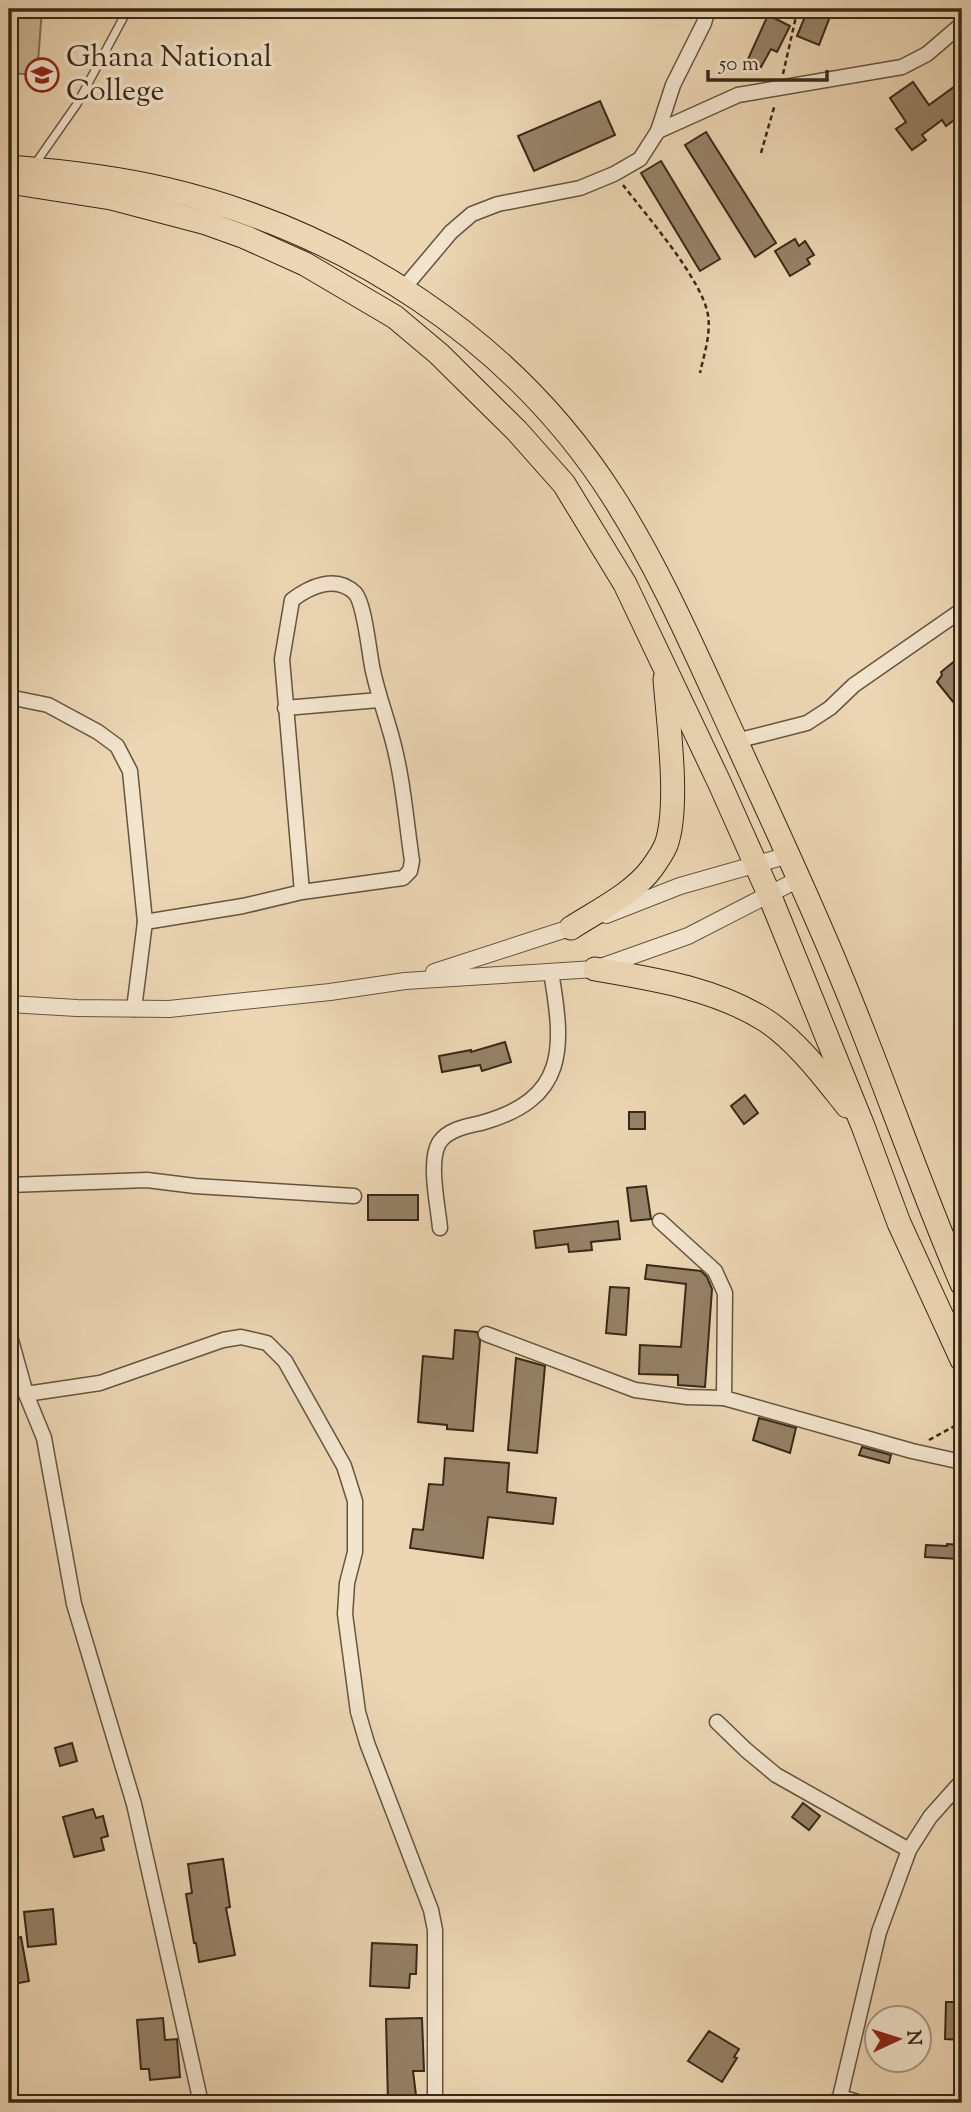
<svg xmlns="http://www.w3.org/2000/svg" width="971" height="2112" font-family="'Sorts Mill Goudy',serif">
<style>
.green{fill:#cdb899;stroke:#827058;stroke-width:2}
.building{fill:#968268;stroke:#382816;stroke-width:2}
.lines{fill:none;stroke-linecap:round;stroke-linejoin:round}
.service-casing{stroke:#65543e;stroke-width:10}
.minor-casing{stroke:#65543e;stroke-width:17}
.tertiary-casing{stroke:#65543e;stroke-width:18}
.trunk-casing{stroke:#382816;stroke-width:25}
.path{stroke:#382816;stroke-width:2.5;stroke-dasharray:5 3.5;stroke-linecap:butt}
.service{stroke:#f3e4ce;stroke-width:7}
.minor{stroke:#f3e4ce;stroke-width:14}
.tertiary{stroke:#f3e4ce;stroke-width:16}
.trunk{stroke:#ecd6b4;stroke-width:23}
.labels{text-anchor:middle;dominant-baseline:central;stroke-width:7;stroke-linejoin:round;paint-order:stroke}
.poi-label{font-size:30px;fill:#382816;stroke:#f3e4ce;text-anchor:start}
</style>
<rect width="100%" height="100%" fill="#ecd6b4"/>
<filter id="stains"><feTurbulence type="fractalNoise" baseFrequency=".00286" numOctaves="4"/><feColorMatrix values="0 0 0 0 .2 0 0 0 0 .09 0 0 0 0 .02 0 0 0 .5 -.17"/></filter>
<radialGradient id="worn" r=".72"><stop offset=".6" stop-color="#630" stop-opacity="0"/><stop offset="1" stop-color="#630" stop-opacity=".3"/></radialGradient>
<path class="green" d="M9 9H42L37 75 9 73Z"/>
<g class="building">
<path d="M808 9H833L819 45 797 36Z"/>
<path d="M768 15 790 26 777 52 771 49 761 67 748 59Z"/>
<path d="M962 81V114L946 126 942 120 922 135 926 140 912 150 896 129 906 122 890 98 913 82 929 105Z"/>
<path d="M600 101 615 135 534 171 518 136Z"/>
<path d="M706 132 776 243 755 257 685 145Z"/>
<path d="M661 161 720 259 700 271 641 173Z"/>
<path d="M795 239 799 246 805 241 814 255 807 259 810 264 790 276 775 251Z"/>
<path d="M962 655V713L937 682 942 675 941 672Z"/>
<path d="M505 1042 511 1062 482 1071 480 1065 442 1072 439 1056 471 1050V1052Z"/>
<path d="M745 1095 758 1113 744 1124 731 1106Z"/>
<rect x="629" y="1112" width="16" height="17"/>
<path d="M646 1186 651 1219 631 1221 627 1188Z"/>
<rect x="368" y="1195" width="50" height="25"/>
<path d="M618 1221 620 1239 591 1242 592 1250 569 1252 568 1244 536 1248 534 1231Z"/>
<path d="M647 1265 701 1271 707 1277 712 1289 705 1387 678 1385V1375L639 1374 640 1345 681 1347 686 1284 645 1279Z"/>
<path d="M610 1287 629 1288 626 1335 606 1333Z"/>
<path d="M455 1330 477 1332 480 1341 473 1431 447 1429V1425L418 1422 423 1356 453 1359Z"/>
<path d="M516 1358 545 1366 537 1453 508 1450Z"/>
<path d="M759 1418 796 1428 790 1453 753 1440Z"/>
<path d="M862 1447 891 1455 889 1463 859 1455Z"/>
<path d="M445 1458 509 1463 507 1492 556 1498 553 1524 488 1517 483 1558 410 1548 413 1529 423 1530 429 1484 443 1485Z"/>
<path d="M947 1544 960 1545 959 1559 925 1557 926 1545 947 1546Z"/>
<path d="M72 1743 77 1761 60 1766 55 1748Z"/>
<path d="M803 1803 820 1816 809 1830 792 1817Z"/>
<path d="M93 1809 96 1818 103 1816 108 1836 101 1838 104 1850 74 1857 63 1817Z"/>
<path d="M223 1859 230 1907 226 1908 235 1955 199 1962 196 1943H194L186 1894 192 1893 188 1864Z"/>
<path d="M53 1909 56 1944 28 1947 24 1912Z"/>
<path d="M21 1937 29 1981 9 1985V1940Z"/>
<path d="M372 1943 417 1945 416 1974H410L409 1988 370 1986Z"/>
<path d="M946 2002H962V2040L945 2039Z"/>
<path d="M163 2018 165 2040 177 2039 180 2077 150 2080 149 2069H141L137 2020Z"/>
<path d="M422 2018 424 2071H413L417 2103H388L386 2019Z"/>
<path d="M709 2031 739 2049 734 2057 737 2058 722 2082 688 2061Z"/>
</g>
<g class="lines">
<defs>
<path id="service" d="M35 164 77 104 128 9"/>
<g id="minor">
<path d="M658 131 673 85 704 23 708 9"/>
<path d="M403 289 451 232 472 214 498 204 580 188 614 174 640 159 658 131 738 95 902 67 927 54 962 24"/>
<path d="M9 697 48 705 98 732 117 746 130 771 145 922 134 1009"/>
<path d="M285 708 379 700"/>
<path d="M736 741 807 723 830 708 854 685 962 610"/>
<path d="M145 922 243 906 302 892 282 659 292 600C309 587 336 574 355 593 365 604 369 654 373 671 378 694 386 716 392 738 403 778 406 820 412 861L410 871 403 878 302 892"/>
<path d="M9 1185 147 1180 195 1186 354 1196"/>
<path d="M660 1221 715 1271 725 1293 724 1398 912 1451 962 1462"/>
<path d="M440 1228C438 1206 428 1162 439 1143 447 1130 466 1126 481 1123 568 1099 564 1048 551 972"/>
<path d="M9 1333 26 1394 44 1438 74 1604 134 1804 201 2103"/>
<path d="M486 1334 635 1390 687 1397 724 1398"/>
<path d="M26 1394 100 1383 223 1340 241 1337 267 1343 285 1361 344 1466 355 1501V1552L347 1583 345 1614 358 1712 367 1743 431 1910 435 1930V2103"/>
<path d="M717 1722 746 1750 776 1775 909 1850"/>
<path d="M840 2097 861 2103"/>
<path d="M834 2103 840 2097 879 1932 909 1850 930 1817 962 1781"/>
<path d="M955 2103 962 2101"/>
</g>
<g id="tertiary">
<path d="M606 915 680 886 789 855"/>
<path d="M434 972 579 925"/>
<path d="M9 1004 77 1008 169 1009 330 992 405 981 595 969 688 936 799 879"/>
</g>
<g id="trunk">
<path d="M9 167C61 171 114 177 165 189 345 231 512 339 612 495 662 573 698 659 737 743 772 820 808 896 840 974 883 1077 918 1182 962 1284"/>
<path d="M9 182 111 198 206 223 245 237 305 264 395 317 439 354 517 431 564 484 625 584 720 784 769 894 863 1126 899 1223 962 1360"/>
<path d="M571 928C597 911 633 894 652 868 657 861 663 852 666 845 680 807 668 721 665 679"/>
<path d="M595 969C653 979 714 988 765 1020 797 1041 823 1076 847 1106"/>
</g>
</defs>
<use href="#service" class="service-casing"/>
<use href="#minor" class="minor-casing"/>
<use href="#tertiary" class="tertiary-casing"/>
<use href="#trunk" class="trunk-casing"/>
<g class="path">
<path d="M783 74 795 21V9"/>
<path d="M761 153 775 104"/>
<path d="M623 185C646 215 702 279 708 315 711 335 704 354 700 373"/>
<path d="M929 1440 962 1422"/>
</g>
<use href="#service" class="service"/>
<use href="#minor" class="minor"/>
<use href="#tertiary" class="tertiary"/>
<use href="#trunk" class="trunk"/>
</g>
<defs>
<symbol id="school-ring" viewBox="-11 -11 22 22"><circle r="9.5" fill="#f3e4ce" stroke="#8f2418" stroke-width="1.5"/><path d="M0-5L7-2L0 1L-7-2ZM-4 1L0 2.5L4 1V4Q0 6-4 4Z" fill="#8f2418"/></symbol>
</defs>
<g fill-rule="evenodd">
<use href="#school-ring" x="23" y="56" width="38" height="38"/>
</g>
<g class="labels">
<g class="poi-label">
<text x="66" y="58">Ghana National<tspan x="66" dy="34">College</tspan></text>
</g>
</g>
<rect width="971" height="2112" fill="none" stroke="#ecd6b4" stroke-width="35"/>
<rect x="10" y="10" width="950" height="2091" fill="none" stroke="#382816" stroke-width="3.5"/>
<rect x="18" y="18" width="936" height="2077" fill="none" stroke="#382816" stroke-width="2"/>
<g transform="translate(898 2039) rotate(86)"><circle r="33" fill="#f3e4ce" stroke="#a89984" stroke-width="2"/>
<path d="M0-5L12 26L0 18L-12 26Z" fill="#8f2418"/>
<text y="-10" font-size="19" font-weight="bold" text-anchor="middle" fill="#382816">N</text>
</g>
<path d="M708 70v10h119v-10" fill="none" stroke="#382816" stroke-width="3.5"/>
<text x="719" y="70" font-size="21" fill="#382816" stroke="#f3e4ce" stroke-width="5" paint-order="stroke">50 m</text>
<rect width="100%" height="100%" filter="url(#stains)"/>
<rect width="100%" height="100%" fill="url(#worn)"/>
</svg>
